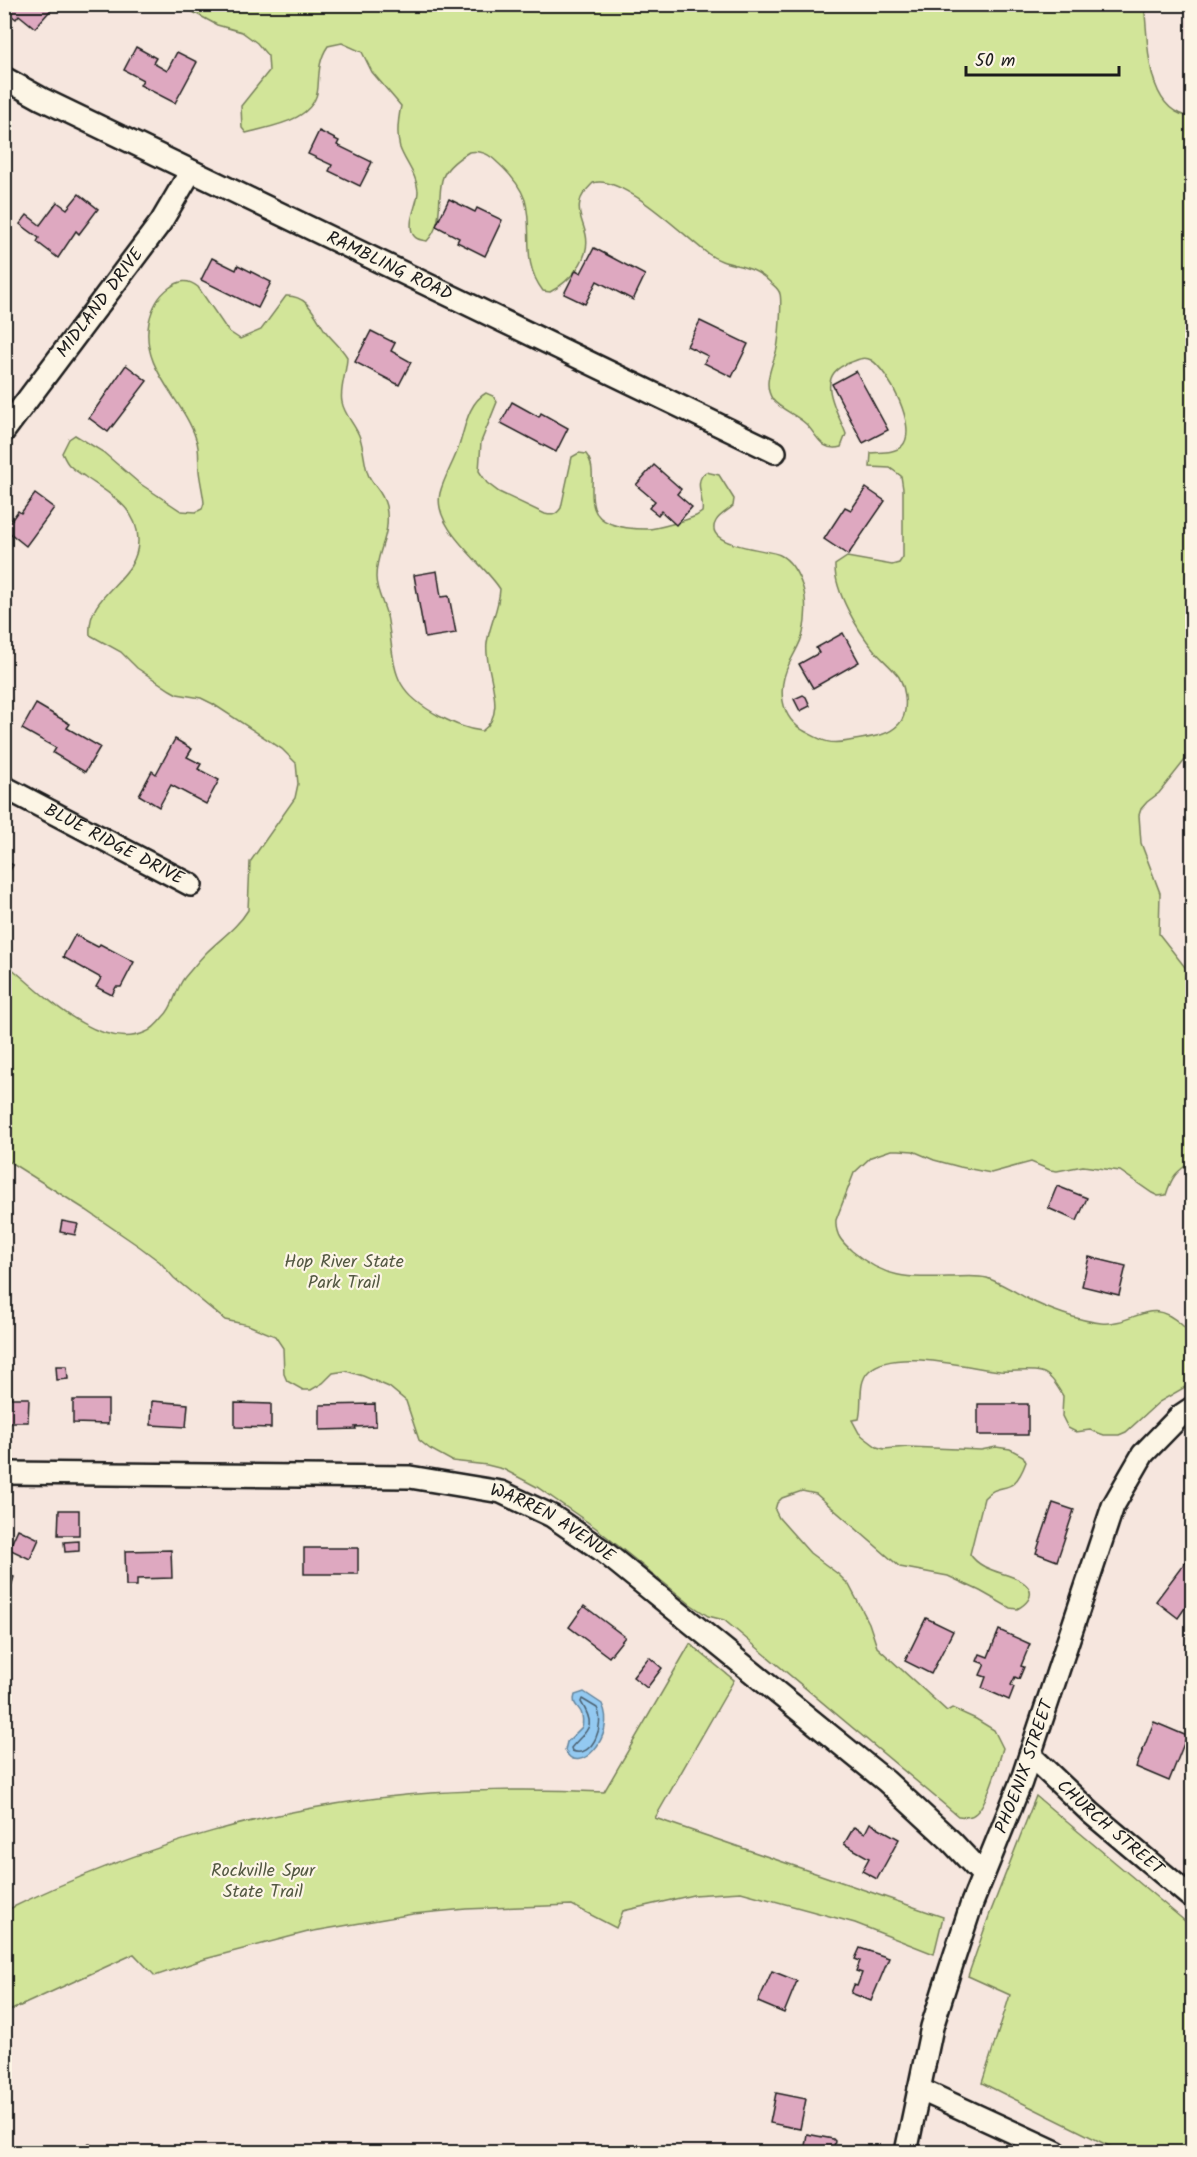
<svg xmlns="http://www.w3.org/2000/svg" width="1197" height="2157" font-family="Kalam,sans-serif">
<style>
.green{fill:#d2e599;stroke:#77805a;stroke-width:1.5}
.water{fill:#93c9f1;stroke:#63849c;stroke-width:1.5}
.lines{fill:none;stroke-linecap:round;stroke-linejoin:round}
.shore{stroke:#4c6171;stroke-width:1.5}
.building{fill:#dea8c0;stroke:#1c1c1c;stroke-width:1.5}
.minor-casing{stroke:#1c1c1c;stroke-width:26}
.minor{stroke:#fcf5e5;stroke-width:21}
.labels{text-anchor:middle;dominant-baseline:central;stroke-width:4.5;stroke-linejoin:round;paint-order:stroke}
.street-label{font-size:18px;fill:#1c1c1c;stroke:#fcf5e5}
.park-label{font-size:18px;fill:#535842;stroke:#fcf5e5}
</style>
<rect width="100%" height="100%" fill="#f6e6de"/>
<filter id="ink" filterUnits="userSpaceOnUse"><feTurbulence type="fractalNoise" baseFrequency=".0167" numOctaves="2"/><feDisplacementMap in="SourceGraphic" scale="12" xChannelSelector="R" yChannelSelector="G"/><feConvolveMatrix kernelMatrix="1 2 1 2 8 2 1 2 1" color-interpolation-filters="sRGB"/></filter>
<g filter="url(#ink)">
<g class="green">
<path d="M180 5H1144C1149 40 1144 112 1192 117V634C1188 640 1189 650 1192 656V756L1185 760 1159 793 1147 802 1141 809 1139 815 1141 843 1160 893 1159 934 1192 976V1161C1176 1172 1172 1176 1166 1195L1158 1196 1152 1193 1120 1171 1083 1166 1057 1171 1050 1170 1031 1162 991 1173 960 1167 934 1160 913 1151 899 1150H891L871 1157 854 1173 836 1220C835 1235 842 1242 852 1251 885 1279 909 1278 950 1277 962 1277 975 1275 987 1278 1001 1283 1014 1291 1028 1299 1047 1309 1080 1321 1101 1323 1136 1326 1148 1294 1182 1325 1197 1338 1192 1362 1192 1381L1187 1386 1159 1402 1126 1432 1119 1435H1104L1090 1430 1076 1432 1068 1428 1062 1416 1063 1396C1058 1388 1051 1374 1041 1372 1029 1369 1013 1372 1000 1371 970 1368 893 1347 869 1371 857 1382 863 1404 859 1419L852 1420 859 1433 865 1438 877 1447 884 1449 908 1447 981 1450 996 1447 1010 1449 1023 1456 1026 1462C1012 1500 1001 1479 984 1498L970 1554C983 1575 1017 1572 1028 1587 1035 1596 1025 1605 1017 1609L1010 1608 980 1591 948 1576 900 1567 816 1494 802 1491 782 1498 777 1503 775 1510 779 1518 810 1553 838 1574 849 1585 869 1623 877 1647 947 1711 952 1708 976 1719 994 1730 1003 1748C999 1762 987 1804 976 1813 971 1818 965 1817 958 1816L724 1620 708 1616 690 1604 596 1528 537 1487 503 1469 487 1465 452 1461 430 1449 419 1440 406 1401 389 1387 363 1376 346 1371 333 1373 323 1383 311 1390H303L287 1381 284 1374 283 1348 275 1336 248 1325 225 1320 174 1278 160 1262 140 1247 86 1210 5 1159 4 962C39 990 98 1054 146 1032 152 1030 159 1022 163 1017 175 1006 175 989 185 977 192 969 199 960 206 953 221 938 237 928 248 910L250 862 295 798 298 784 296 763 282 749 213 704 201 698 177 694 170 690 137 668 121 652 90 635C86 591 139 582 138 540 138 507 107 493 84 476 79 473 73 469 69 465 66 462 64 457 62 453L69 439 75 435 103 452 139 483 181 511 196 512 202 509 204 503C203 492 200 481 199 471 198 460 200 449 196 439 183 398 140 369 149 322 152 308 158 296 169 288 180 280 188 279 198 287L228 331 240 339 261 330 286 296C309 295 315 317 326 332 333 341 341 347 347 357 347 372 339 389 342 402 344 415 356 425 360 438 364 450 364 463 368 474 372 485 382 490 386 506 392 536 376 550 376 577 376 593 386 606 388 621 396 671 390 689 439 716 453 723 465 729 482 731 510 711 483 670 487 643 490 624 499 608 500 589 484 563 432 528 440 493 444 477 454 462 459 446 465 428 468 403 486 393L493 396 497 402 481 442 479 471 487 483 499 492 545 514C553 516 556 515 561 508L572 457 579 453 586 454C598 469 588 490 594 508 600 527 630 529 647 529 657 529 687 520 696 516L702 512C705 497 692 482 706 472L719 475 734 499 733 506C729 510 719 515 716 521 701 547 770 549 780 555 792 561 799 576 803 588 807 601 806 620 803 633 801 643 794 653 790 662 777 687 779 718 806 732 823 741 829 745 849 741 867 737 886 738 899 724 909 714 906 689 899 677 892 667 882 660 874 650 858 631 834 591 835 565L847 557 892 565 899 563 903 557V489L901 476 890 468 870 467 871 453C881 452 895 453 902 446 919 429 888 370 871 360 864 356 857 360 849 363 812 376 838 411 846 434L841 447C821 452 818 436 806 424 797 415 780 409 773 400 762 385 772 367 776 352 779 344 782 301 780 294 779 289 774 286 771 283 748 260 730 270 707 253 684 236 621 173 593 183 588 188 581 194 580 202 577 213 584 225 586 235 591 259 569 282 550 292L543 291C520 261 534 231 525 200 520 185 509 173 498 163 489 154 481 150 469 152 459 158 445 168 442 180 437 201 444 223 427 241 420 240 414 239 412 232 408 218 418 204 418 191 417 175 405 162 400 148 396 134 398 120 401 106L372 72 362 52 342 43 328 46C319 59 319 72 318 87 316 121 271 126 246 133L242 128 241 106 269 71 268 56 257 43 242 32 217 25Z"/>
<path d="M690 1644 734 1680 655 1818 943 1917 934 1954 855 1923 741 1892 693 1895 623 1911 616 1928 572 1905 466 1909 413 1914 308 1932 205 1959 155 1976 134 1954 5 2013V1911C137 1846 284 1803 431 1793 489 1789 546 1789 604 1792Z"/>
<path d="M1036 1796 1192 1927V2152H1121L982 2083 1010 1995 968 1976 989 1916Z"/>
</g>
<path class="water" d="M584 1692 602 1704C618 1736 577 1779 565 1750L567 1742 582 1727C583 1723 583 1716 581 1712 577 1705 572 1704 575 1695Z"/>
<g class="lines">
<path class="shore" d="M582 1699 597 1708C605 1723 594 1759 572 1751L571 1748C588 1728 597 1728 581 1702Z"/>
</g>
<g class="building">
<path d="M4 4H54L55 5 35 28 19 15 16 19 4 10Z"/>
<path d="M136 47 156 58 153 63 167 71 177 52 197 62 175 103 140 85 143 80 124 70Z"/>
<path d="M319 131 339 141 337 145 372 162 360 186 329 171 332 165 308 154Z"/>
<path d="M79 194 98 209 79 234 76 231 58 258 37 242 39 238 20 224 27 215 40 225 57 202 67 209Z"/>
<path d="M449 199 475 212 477 208 502 220 485 256 457 242 459 238 436 226Z"/>
<path d="M594 248 645 275 633 300 597 281 585 304 564 294 576 270 581 273Z"/>
<path d="M212 258 236 270 238 265 271 282 258 308 201 280Z"/>
<path d="M700 321 748 344 732 377 704 363 708 356 687 346Z"/>
<path d="M371 331 395 343 391 351 411 362 399 385 355 362Z"/>
<path d="M126 365 147 381 108 432 89 418Z"/>
<path d="M856 371 888 430 863 443 832 384Z"/>
<path d="M512 402 539 417 541 413 568 428 556 452 501 423Z"/>
<path d="M654 465 681 489 677 494 692 507 676 525 661 511 658 515 649 508 655 501 636 485Z"/>
<path d="M866 488 885 501 848 555 824 539 845 507 851 510Z"/>
<path d="M35 494 54 508 26 546 5 529 18 511 21 513Z"/>
<path d="M437 571 441 597 449 596 456 633 425 638 414 575Z"/>
<path d="M843 633 859 662 813 688 799 664 819 653 816 648Z"/>
<path d="M803 695 806 697 810 706 800 711 794 699Z"/>
<path d="M36 704 70 724 67 728 100 747 85 772 53 753 56 748 22 729Z"/>
<path d="M175 739 192 749 187 757 201 764 198 769 219 780 206 804 171 785 159 807 139 795 152 771 156 774Z"/>
<path d="M4 860 13 865 4 881Z"/>
<path d="M75 935 98 947 100 944 134 962 121 987H116L112 995 96 987 101 978 63 957Z"/>
<path d="M1057 1186 1087 1198 1077 1221 1048 1208Z"/>
<path d="M62 1221 78 1224 75 1235 60 1232Z"/>
<path d="M1089 1257 1126 1266 1119 1295 1082 1286Z"/>
<path d="M56 1366H67L68 1379 57 1380Z"/>
<path d="M4 1376H11V1398H29L28 1422H4Z"/>
<path d="M73 1400H108V1424L73 1423Z"/>
<path d="M152 1401 188 1404 186 1427 151 1425Z"/>
<path d="M235 1403 271 1404V1428L235 1427Z"/>
<path d="M375 1404 376 1426 355 1427 356 1429 320 1430V1405Z"/>
<rect x="978" y="1404" width="50" height="31"/>
<path d="M1053 1503 1074 1510 1057 1561 1036 1553Z"/>
<path d="M59 1510H79V1535H58Z"/>
<path d="M18 1529 39 1539 30 1559 9 1549Z"/>
<path d="M79 1541V1551L65 1552 64 1542Z"/>
<rect x="304" y="1548" width="54" height="26"/>
<path d="M171 1550 172 1578 137 1579V1586H126L125 1551Z"/>
<path d="M1186 1561 1192 1566V1598L1178 1618 1156 1601Z"/>
<path d="M4 1574 14 1577 10 1590 4 1588Z"/>
<path d="M584 1606 625 1637 609 1657 569 1627Z"/>
<path d="M926 1618 953 1631 931 1674 905 1661Z"/>
<path d="M999 1630 1030 1644 1021 1666 1024 1667 1019 1679 1015 1677 1011 1685 1014 1687 1009 1700 982 1688 986 1677 980 1675 985 1664 977 1661 980 1654 988 1657Z"/>
<path d="M649 1657 662 1668 647 1688 633 1677Z"/>
<path d="M1154 1722 1187 1736 1169 1781 1136 1767Z"/>
<path d="M870 1823 899 1839 877 1879 862 1871 869 1858 844 1844 854 1827 865 1833Z"/>
<path d="M860 1948 889 1958 871 2001 851 1993 854 1985 857 1986 862 1973 856 1971 860 1961 855 1959Z"/>
<path d="M772 1971 797 1981 784 2013 758 2002Z"/>
<path d="M776 2093 806 2099 800 2129 770 2123Z"/>
<path d="M807 2134 833 2139 835 2141 833 2152H804Z"/>
<path d="M89 2143 98 2152H76L80 2149H83Z"/>
</g>
<g class="lines">
<defs>
<g id="minor">
<path id="s1" d="M4 78 42 99 775 452"/>
<path id="s2" d="M4 431 161 222 191 171"/>
<path id="s3" d="M4 787 191 885"/>
<path id="s4" d="M4 1473 410 1477 501 1492 552 1516 603 1551 886 1781 951 1841 983 1875"/>
<path id="s5" d="M1030 1755 1091 1813 1192 1898"/>
<path d="M919 2089 1056 2152"/>
<path id="s6" d="M906 2152 932 2027 951 1967 972 1903 1021 1782 1113 1506 1143 1454 1180 1416 1192 1408"/>
</g>
</defs>
<use href="#minor" class="minor-casing"/>
<use href="#minor" class="minor"/>
</g>
</g>
<g class="labels">
<g class="street-label">
<text stroke="none"><textPath href="#s1" startOffset="429">RAMBLING ROAD</textPath></text>
<text stroke="none"><textPath href="#s2" startOffset="160">MIDLAND DRIVE</textPath></text>
<text stroke="none"><textPath href="#s3" startOffset="124">BLUE RIDGE DRIVE</textPath></text>
<text stroke="none"><textPath href="#s4" startOffset="558">WARREN AVENUE</textPath></text>
<text stroke="none"><textPath href="#s6" startOffset="404">PHOENIX STREET</textPath></text>
<text stroke="none"><textPath href="#s5" startOffset="108">CHURCH STREET</textPath></text>
</g>
<g class="park-label">
<text x="344" y="1262">Hop River State<tspan x="344" dy="21">Park Trail</tspan></text>
<text x="263" y="1871">Rockville Spur<tspan x="263" dy="21">State Trail</tspan></text>
</g>
</g>
<rect width="1197" height="2157" fill="none" stroke="#fcf5e5" stroke-width="24"/>
<rect x="12" y="12" width="1173" height="2133" fill="none" stroke="#1c1c1c" stroke-width="2" filter="url(#ink)"/>
<path d="M966 66v9h153v-9" fill="none" stroke="#1c1c1c" stroke-width="3"/>
<text x="975" y="66" font-size="18" fill="#1c1c1c" stroke="#fcf5e5" stroke-width="4.5" paint-order="stroke">50 m</text>
</svg>
